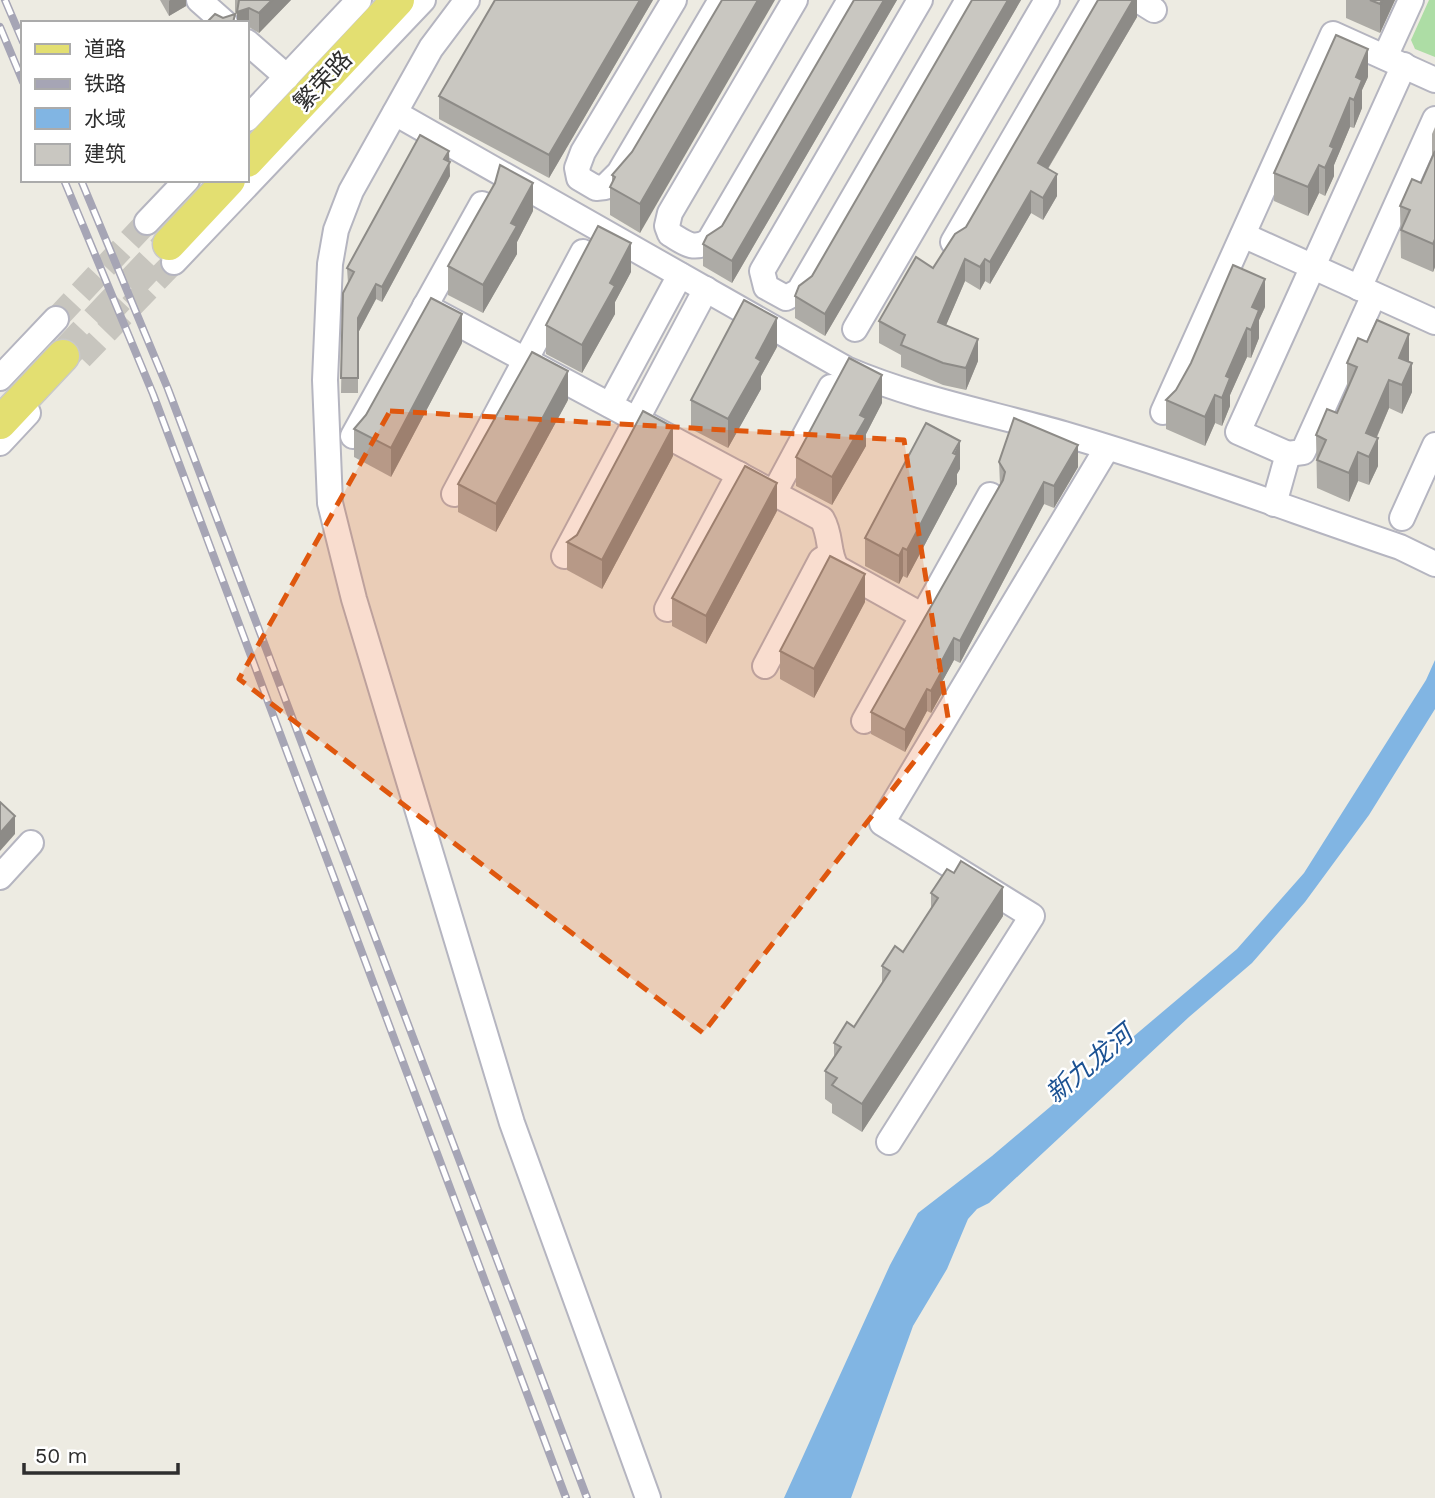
<svg xmlns="http://www.w3.org/2000/svg" width="1435" height="1498" font-family="'Work Sans','Noto Sans SC',sans-serif">
<style>
.green{fill:#addda5}
.water{fill:#81b5e3}
.lines{fill:none;stroke-linecap:round;stroke-linejoin:round}
.minor-tunnel{stroke:#c7c5be;stroke-width:24;stroke-dasharray:24 12;stroke-linecap:butt}
.major-tunnel{stroke:#c7c5be;stroke-width:32;stroke-dasharray:32 16;stroke-linecap:butt}
.minor-casing{stroke:#b5b5c0;stroke-width:28}
.major-casing{stroke:#c9c9c9;stroke-width:35}
.minor{stroke:#fff;stroke-width:24}
.major{stroke:#e3df71;stroke-width:32}
.rail-casing{stroke:#a6a5b5;stroke-width:8}
.rail{stroke:#fff;stroke-width:5;stroke-dasharray:16;stroke-linecap:butt}
.wall{fill:#adaba6}
.shaded-wall{fill:#8d8b87}
.building{fill:#c9c7c1;stroke:#8d8b87;stroke-width:2}
.marked{fill:#df570e;fill-opacity:0.2;stroke:#df570e;stroke-width:5;stroke-dasharray:14 9;stroke-linejoin:round}
.labels{text-anchor:middle;dominant-baseline:central;stroke-width:5;stroke-linejoin:round;paint-order:stroke}
.street-label{font-size:24px;fill:#2e2e2e;stroke:#fff}
.water-label{font-size:26px;font-style:italic;fill:#1c5293;stroke:#fff}
</style>
<rect width="100%" height="100%" fill="#edebe2"/>
<path class="green" d="M1429 0H1435V57L1415 49 1411 40Z"/>
<path class="water" d="M1435 660V709L1369 815 1305 902 1252 963 1189 1017 989 1203 977 1209 968 1219 947 1269 913 1326 851 1498H784L890 1265 918 1213 992 1156 1237 949 1304 873 1426 680Z"/>
<g class="lines">
<g class="minor-tunnel">
<path d="M56 319 147 222"/>
<path d="M81 358 174 262"/>
</g>
<path class="major-tunnel" d="M63 356 169 244"/>
<defs>
<g id="minor">
<path d="M199 0 225 23"/>
<path d="M467 0 431 48 351 191 336 230 330 264 325 380 330 503 354 599 512 1123 648 1498"/>
<path d="M674 0 583 152 577 168 579 178 596 188 605 187 619 173 721 0"/>
<path d="M795 0 670 213 667 226 670 234C685 243 693 251 709 241L850 0"/>
<path d="M920 0 762 271 766 287 786 298 799 291 968 0"/>
<path d="M1138 0 1154 10"/>
<path d="M247 42 287 77"/>
<path d="M1385 57 1411 0"/>
<path d="M395 113 846 369C916 399 991 413 1064 434 1177 467 1288 509 1400 547L1435 564"/>
<path d="M247 119 359 0"/>
<path d="M147 222 187 180"/>
<path d="M1243 235 1435 322"/>
<path d="M953 242 1094 0"/>
<path d="M174 262 423 0"/>
<path d="M1359 288 1435 119"/>
<path d="M425 306 822 519C832 536 827 554 837 568L923 616"/>
<path d="M855 329 1047 0"/>
<path d="M0 378 56 319"/>
<path d="M610 405 680 275"/>
<path d="M1163 412 1333 34 1435 80"/>
<path d="M353 436 482 204"/>
<path d="M0 443 28 413"/>
<path d="M1288 454 1303 452 1374 295"/>
<path d="M774 493 831 387"/>
<path d="M454 494 583 252"/>
<path d="M1274 504 1288 454 1238 432 1404 65"/>
<path d="M1402 518 1435 445"/>
<path d="M564 556 706 289"/>
<path d="M667 609 739 474"/>
<path d="M765 666 821 560 831 554"/>
<path d="M864 721 990 495"/>
<path d="M0 877 31 843"/>
<path d="M889 1142 1032 916 882 823 1107 448"/>
</g>
<g id="major">
<path d="M247 161 398 0"/>
<path d="M169 244 229 180"/>
<path d="M0 423 63 356"/>
</g>
</defs>
<use href="#minor" class="minor-casing"/>
<use href="#major" class="major-casing"/>
<use href="#minor" class="minor"/>
<use href="#major" class="major"/>
<defs>
<g id="rail">
<path d="M5 0 23 42"/>
<path d="M0 27 23 82"/>
<path d="M64 180 153 394 566 1498"/>
<path d="M81 180 168 389 587 1498"/>
</g>
</defs>
<use href="#rail" class="rail-casing"/>
<use href="#rail" class="rail"/>
</g>
<g class="wall">
<path d="M160 0H186V6L169 16Z"/>
<path d="M235 0H291L259 33 249 27 247 28V23H237V15L235 12Z"/>
<path d="M653 0 549 178 439 119V96Z"/>
<path d="M722 0 640 233 610 215V187L612 183V175L632 152Z"/>
<path d="M854 0H897L732 283 703 266V244L722 226Z"/>
<path d="M972 0H1021L825 336 795 318V296L812 276Z"/>
<path d="M1137 0V17L1048 169 1057 196 1043 220 1031 213 990 284 985 281 980 290 965 281 946 325 978 361 966 390 943 385 901 367V355L879 343V321L933 268 966 227Z"/>
<path d="M1346 0H1395L1380 33 1346 18Z"/>
<path d="M1368 77 1362 90V108L1354 128 1350 127 1334 165V176L1325 196 1319 193 1308 216 1274 201V173Z"/>
<path d="M1435 127V267L1433 272 1401 258 1400 206 1421 183 1432 158V134Z"/>
<path d="M449 161 450 176 382 302 376 299 358 333V393H341L343 293 348 283 347 268Z"/>
<path d="M533 211 517 242V254L483 313 448 295V266Z"/>
<path d="M631 272 615 302V314L582 373 546 354V325Z"/>
<path d="M1265 307 1259 320V338L1251 358 1247 357 1230 395V406L1222 426 1215 423 1205 446 1166 429V400Z"/>
<path d="M462 343 391 477 354 457V429Z"/>
<path d="M777 347 761 376V389L728 448 691 429V400Z"/>
<path d="M1409 362 1412 392 1402 414 1389 408 1377 437 1378 466 1369 485 1358 481 1349 502 1317 488 1316 435 1337 413 1347 389V363Z"/>
<path d="M568 400 496 532 458 512V484Z"/>
<path d="M882 403 866 434V446L832 505 796 486V457Z"/>
<path d="M673 456 602 589 567 570V542Z"/>
<path d="M999 462 1078 467 1054 508 1044 504 960 663 954 660 942 682V693L931 713 927 711 905 752 871 734V712L1000 485Z"/>
<path d="M960 469 957 474V484L907 578 903 576 899 584 865 566V538Z"/>
<path d="M777 511 706 644 672 626V598Z"/>
<path d="M865 602 814 698 780 679V651Z"/>
<path d="M931 893 1003 916 862 1132 832 1113V1104L825 1099V1071L834 1058V1043L854 1027 882 984V966L903 952 931 908Z"/>
</g>
<g class="shaded-wall">
<path d="M170 0H186V6L169 16V1Z"/>
<path d="M272 0H291L259 33V13Z"/>
<path d="M640 0H653L549 178V155Z"/>
<path d="M758 0H775L640 233V204Z"/>
<path d="M884 0H897L732 283V261Z"/>
<path d="M1008 0H1021L825 336V314Z"/>
<path d="M1133 0H1137V17L1038 185V163Z"/>
<path d="M1382 0H1395L1380 33V4Z"/>
<path d="M249 8V27L247 28V23H237V12Z"/>
<path d="M1368 49V77L1362 90V108L1354 128V100L1356 77Z"/>
<path d="M1350 98V127L1334 165V176L1325 196V168L1330 146Z"/>
<path d="M449 151 450 176 382 302V287Z"/>
<path d="M1319 165V193L1308 216V187Z"/>
<path d="M1057 174V196L1043 220V198Z"/>
<path d="M533 183V211L517 242V254L483 313V285L511 223Z"/>
<path d="M1031 191V213L990 284V262Z"/>
<path d="M1435 239V267L1433 272V244Z"/>
<path d="M631 243V272L615 302V314L582 373V345L610 283Z"/>
<path d="M965 259V281L938 344V322Z"/>
<path d="M985 259V281L980 290V267Z"/>
<path d="M1265 279V307L1259 320V338L1251 358V330L1252 307Z"/>
<path d="M376 284V299L358 333V318Z"/>
<path d="M462 314V343L391 477V448Z"/>
<path d="M777 318V347L761 376V389L728 448V419L756 358Z"/>
<path d="M1247 328V357L1230 395V406L1222 426V398L1226 376Z"/>
<path d="M1409 334V362L1399 386V358Z"/>
<path d="M978 339V361L966 390V368Z"/>
<path d="M1412 363V392L1402 414V385Z"/>
<path d="M568 371V400L496 532V504Z"/>
<path d="M882 375V403L866 434V446L832 505V477L860 415Z"/>
<path d="M1389 380V408L1368 457 1366 433Z"/>
<path d="M1215 395V423L1205 446V417Z"/>
<path d="M673 427V456L602 589V560Z"/>
<path d="M1378 438V466L1369 485V457Z"/>
<path d="M960 441V469L957 474V484L907 578V550Z"/>
<path d="M1078 445V467L1054 508V486Z"/>
<path d="M1358 452V481L1349 502V473Z"/>
<path d="M1044 482V504L960 663V641Z"/>
<path d="M777 483V511L706 644V616Z"/>
<path d="M903 548V576L899 584V556Z"/>
<path d="M865 574V602L814 698V669Z"/>
<path d="M954 638V660L942 682V693L931 713V691L938 668Z"/>
<path d="M927 689V711L905 752V730Z"/>
<path d="M15 816V834L0 851V833Z"/>
<path d="M1003 887V916L862 1132V1104Z"/>
</g>
<g class="building">
<path d="M239 0H272L259 13 249 8 237 12Z"/>
<path d="M495 0H640L549 155 439 96Z"/>
<path d="M722 0H758L640 204 610 187 615 177 612 175 632 152Z"/>
<path d="M854 0H884L732 261 703 244 707 236 722 226Z"/>
<path d="M972 0H1008L825 314 795 296 799 286 812 276Z"/>
<path d="M1098 0H1133L1038 163 1057 174 1043 198 1031 191 990 262 985 259 980 267 965 259 938 322 978 339 966 368 943 363 901 345 905 335 879 321 916 257 933 268 955 234 966 227Z"/>
<path d="M1370 0H1382L1380 4Z"/>
<path d="M215 14 223 18 235 14 233 23H206Z"/>
<path d="M1336 35 1368 49 1356 77 1362 80 1354 100 1350 98 1330 146 1334 148 1325 168 1319 165 1308 187 1274 173Z"/>
<path d="M420 135 449 151 444 159 450 162 382 287 376 284 358 318V378H341L343 293 354 272 347 268Z"/>
<path d="M1435 151V239L1433 244 1401 230 1410 210 1400 206 1412 179 1421 183Z"/>
<path d="M500 165 533 183 511 223 517 226 483 285 448 266 495 183Z"/>
<path d="M598 226 631 243 610 283 615 286 582 345 546 325Z"/>
<path d="M1233 265 1265 279 1252 307 1259 310 1251 330 1247 328 1226 376 1230 378 1222 398 1215 395 1205 417 1166 400 1176 390 1191 363Z"/>
<path d="M431 298 462 314 391 448 354 429 366 415Z"/>
<path d="M744 300 777 318 756 358 761 361 728 419 691 400Z"/>
<path d="M1377 320 1409 334 1399 358 1412 363 1402 385 1389 380 1366 433 1378 438 1369 457 1358 452 1349 473 1317 460 1326 440 1316 435 1327 409 1337 413 1357 367 1347 363 1358 338 1367 342Z"/>
<path d="M532 352 568 371 496 504 458 484Z"/>
<path d="M849 358 882 375 860 415 866 418 832 477 796 457Z"/>
<path d="M643 411 673 427 602 560 567 542 577 535Z"/>
<path d="M1014 418 1078 445 1054 486 1044 482 960 641 954 638 938 668 942 671 931 691 927 689 905 730 871 712 1003 480 1005 472 999 462Z"/>
<path d="M926 423 960 441 953 453 957 455 907 550 903 548 899 556 865 538Z"/>
<path d="M745 466 777 483 706 616 672 598Z"/>
<path d="M830 556 865 574 814 669 780 651Z"/>
<path d="M0 802 15 816 0 833Z"/>
<path d="M961 861 1003 887 862 1104 832 1085 837 1078 825 1071 841 1047 834 1043 847 1022 854 1027 890 971 882 966 895 946 903 952 938 898 931 893 947 869 954 873Z"/>
</g>
<path class="marked" d="M390 411 904 440 948 718 703 1033 239 679Z"/>
<g class="labels">
<g class="street-label">
<text transform="translate(323 81) rotate(-47)">繁荣路</text>
</g>
<g class="water-label">
<text transform="translate(1089 1064) rotate(-40)">新九龙河</text>
</g>
</g>
<rect x="21" y="21" width="228" height="161" fill="#ffffff" stroke="#ababab" stroke-width="2"/>
<rect x="35" y="44" width="35" height="10" fill="#e3df71" stroke="#ababab" stroke-width="2"/>
<text x="84" y="56" font-size="21" fill="#2e2e2e">道路</text>
<rect x="35" y="79" width="35" height="10" fill="#a6a5b5" stroke="#ababab" stroke-width="2"/>
<text x="84" y="91" font-size="21" fill="#2e2e2e">铁路</text>
<rect x="35" y="108" width="35" height="21" fill="#81b5e3" stroke="#ababab" stroke-width="2"/>
<text x="84" y="126" font-size="21" fill="#2e2e2e">水域</text>
<rect x="35" y="144" width="35" height="21" fill="#c9c7c1" stroke="#ababab" stroke-width="2"/>
<text x="84" y="161" font-size="21" fill="#2e2e2e">建筑</text>
<path d="M24 1463v10h154v-10" fill="none" stroke="#2e2e2e" stroke-width="3.5"/>
<text x="35" y="1463" font-size="21" fill="#2e2e2e" stroke="#ffffff" stroke-width="5" paint-order="stroke">50 m</text>
</svg>
